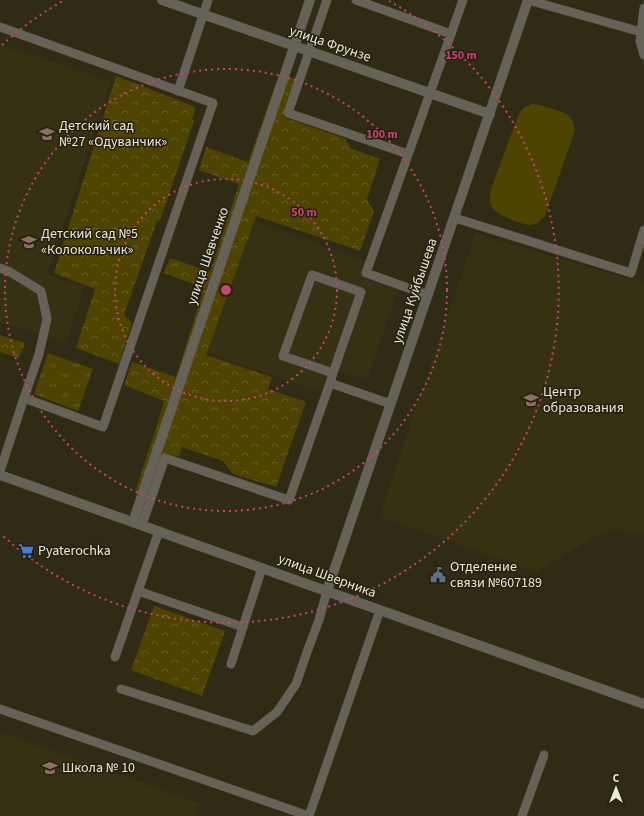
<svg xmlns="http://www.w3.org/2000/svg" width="644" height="816" font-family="'Source Sans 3',sans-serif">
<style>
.built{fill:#373114}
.grass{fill:url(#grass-tufts)}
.forest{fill:url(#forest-crowns)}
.pitch{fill:#4e4300}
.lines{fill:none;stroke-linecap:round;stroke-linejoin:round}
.service{stroke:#666258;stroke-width:9}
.pedestrian{stroke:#666258;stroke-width:10}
.minor{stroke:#666258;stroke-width:10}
.ring{fill:none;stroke:#ca4275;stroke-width:2;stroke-dasharray:2 4}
.labels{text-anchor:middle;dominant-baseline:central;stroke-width:3;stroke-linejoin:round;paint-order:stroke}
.street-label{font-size:14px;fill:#eae8db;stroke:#25210c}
.poi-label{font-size:14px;fill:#eae8db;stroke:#25210c;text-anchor:start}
.centre{fill:#ca4275;stroke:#25210c;stroke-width:2}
.ring-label{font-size:12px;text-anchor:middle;font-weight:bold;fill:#ca4275;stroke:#25210c;stroke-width:3;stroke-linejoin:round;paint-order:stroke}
</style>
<defs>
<pattern id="grass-tufts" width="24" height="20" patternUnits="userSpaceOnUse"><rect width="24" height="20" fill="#4e4300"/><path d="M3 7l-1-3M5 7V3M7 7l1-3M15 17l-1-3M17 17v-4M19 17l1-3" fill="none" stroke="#685e25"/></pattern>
<pattern id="forest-crowns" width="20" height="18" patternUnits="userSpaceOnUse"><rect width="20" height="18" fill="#4e4300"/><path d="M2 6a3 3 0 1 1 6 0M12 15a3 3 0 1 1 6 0" fill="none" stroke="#685e25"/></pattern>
</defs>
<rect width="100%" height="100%" fill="#2f2b15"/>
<g class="built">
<path d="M0 45 111 81 47 274 84 287 66 344 0 322Z"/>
<path d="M252 221 366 261 361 277 398 290 367 380 329 367 320 392 206 352Z"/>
<path d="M475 234 644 283V532L604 531 537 572 379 517Z"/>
<path d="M0 732 199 803 194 816H0Z"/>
</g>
<path class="grass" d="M48 353 93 369 78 411 34 394Z"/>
<g class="forest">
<path d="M279 74 296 79 283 117 346 139 350 148 380 159 367 199 374 212 360 251 256 216 206 355 272 377 268 389 306 402 276 487 233 474 223 461 182 447 179 457 166 453 149 496 135 492 157 425 164 401 124 385 132 362 176 377 204 288 164 273 170 258 210 272 239 184 199 170 206 147 248 162Z"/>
<path d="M116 76 196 107 192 120 194 121 160 221H157L124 315 132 323 119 364 76 348 95 289 54 273Z"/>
<path d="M0 335 25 343 19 358 0 352Z"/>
<path d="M154 606 225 631 202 696 131 670Z"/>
</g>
<path class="pitch" d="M532 104C540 104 562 111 569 116 573 120 574 126 575 131L545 216C541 220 538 224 532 225 524 226 496 215 492 207 489 202 490 197 490 192L518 116C521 110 525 106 532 104Z"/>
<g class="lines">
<g class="service">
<path d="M327 0 288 113 408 154"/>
<path d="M356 0 451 34 463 0"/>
<path d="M528 0 641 32"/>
<path d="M644 8 640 41 644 55"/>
<path d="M0 27 213 103 103 427 24 398 0 471"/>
<path d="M178 91 208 0"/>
<path d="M455 218 631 273 644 230"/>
<path d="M0 268 10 272 41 291 47 319 39 354 24 398"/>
<path d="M428 295 366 273 451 34"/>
<path d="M330 383 333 373 283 356 312 275 361 292 333 373"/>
<path d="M142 525 165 458 289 500 330 383 391 404"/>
<path d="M138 591 243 627"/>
<path d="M115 657 159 531"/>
<path d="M231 664 262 568"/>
<path d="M121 689 253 731 277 712 296 684 307 652 319 620 327 591"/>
<path d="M0 709 309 816"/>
<path d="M309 816 380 610"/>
<path d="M522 816 544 755"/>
</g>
<path class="pedestrian" d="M133 522 310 0"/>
<g class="minor">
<path d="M162 0 490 114"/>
<path d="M0 475 644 704"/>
<path d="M327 591 528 0"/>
</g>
</g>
<g class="ring">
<circle cx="226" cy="290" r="111"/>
<circle cx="226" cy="290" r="221"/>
<path d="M2 45A332 332 0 0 1 63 1M389 1A332 332 0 1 1 2 535"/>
</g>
<defs>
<symbol id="school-bare" viewBox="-9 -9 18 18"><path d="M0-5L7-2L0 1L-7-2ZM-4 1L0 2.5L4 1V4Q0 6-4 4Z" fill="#8d6e63" stroke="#25210c" stroke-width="2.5" paint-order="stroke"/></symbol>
<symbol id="supermarket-bare" viewBox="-9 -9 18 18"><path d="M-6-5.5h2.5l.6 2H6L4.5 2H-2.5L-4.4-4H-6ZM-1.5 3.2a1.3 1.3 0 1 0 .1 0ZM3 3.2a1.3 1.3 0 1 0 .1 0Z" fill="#3f7fe0" stroke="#25210c" stroke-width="2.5" paint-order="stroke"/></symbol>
<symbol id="civic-bare" viewBox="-9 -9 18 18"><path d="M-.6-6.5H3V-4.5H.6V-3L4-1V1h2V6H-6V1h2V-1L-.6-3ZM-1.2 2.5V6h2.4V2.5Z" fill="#5c6f8a" stroke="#25210c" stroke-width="2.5" paint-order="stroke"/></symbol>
</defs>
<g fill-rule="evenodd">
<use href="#school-bare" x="36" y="123" width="22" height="22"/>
<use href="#school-bare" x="18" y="231" width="22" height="22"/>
<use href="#school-bare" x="520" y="389" width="22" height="22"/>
<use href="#supermarket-bare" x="15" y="540" width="22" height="22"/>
<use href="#civic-bare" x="427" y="564" width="22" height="22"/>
<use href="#school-bare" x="39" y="757" width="22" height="22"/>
</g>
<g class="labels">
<g class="street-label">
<text transform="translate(330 44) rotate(19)">улица Фрунзе</text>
<text transform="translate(208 256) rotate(-71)">улица Шевченко</text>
<text transform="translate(415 291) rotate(-71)">улица Куйбышева</text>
<text transform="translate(327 576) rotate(20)">улица Шверника</text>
</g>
<g class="poi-label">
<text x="59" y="126">Детский сад<tspan x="59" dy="16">№27 «Одуванчик»</tspan></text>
<text x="41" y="234">Детский сад №5<tspan x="41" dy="16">«Колокольчик»</tspan></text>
<text x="543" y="392">Центр<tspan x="543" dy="16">образования</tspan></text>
<text x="38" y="551">Pyaterochka</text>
<text x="450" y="567">Отделение<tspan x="450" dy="16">связи №607189</tspan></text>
<text x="62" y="768">Школа № 10</text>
</g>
</g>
<circle cx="226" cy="290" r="6" class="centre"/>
<g class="ring-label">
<text x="461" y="59">150 m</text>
<text x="382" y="138">100 m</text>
<text x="304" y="216">50 m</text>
</g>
<g transform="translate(616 788)" stroke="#25210c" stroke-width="3" paint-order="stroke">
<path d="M0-3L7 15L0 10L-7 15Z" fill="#eae8db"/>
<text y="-6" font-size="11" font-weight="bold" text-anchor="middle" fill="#eae8db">С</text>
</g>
</svg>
